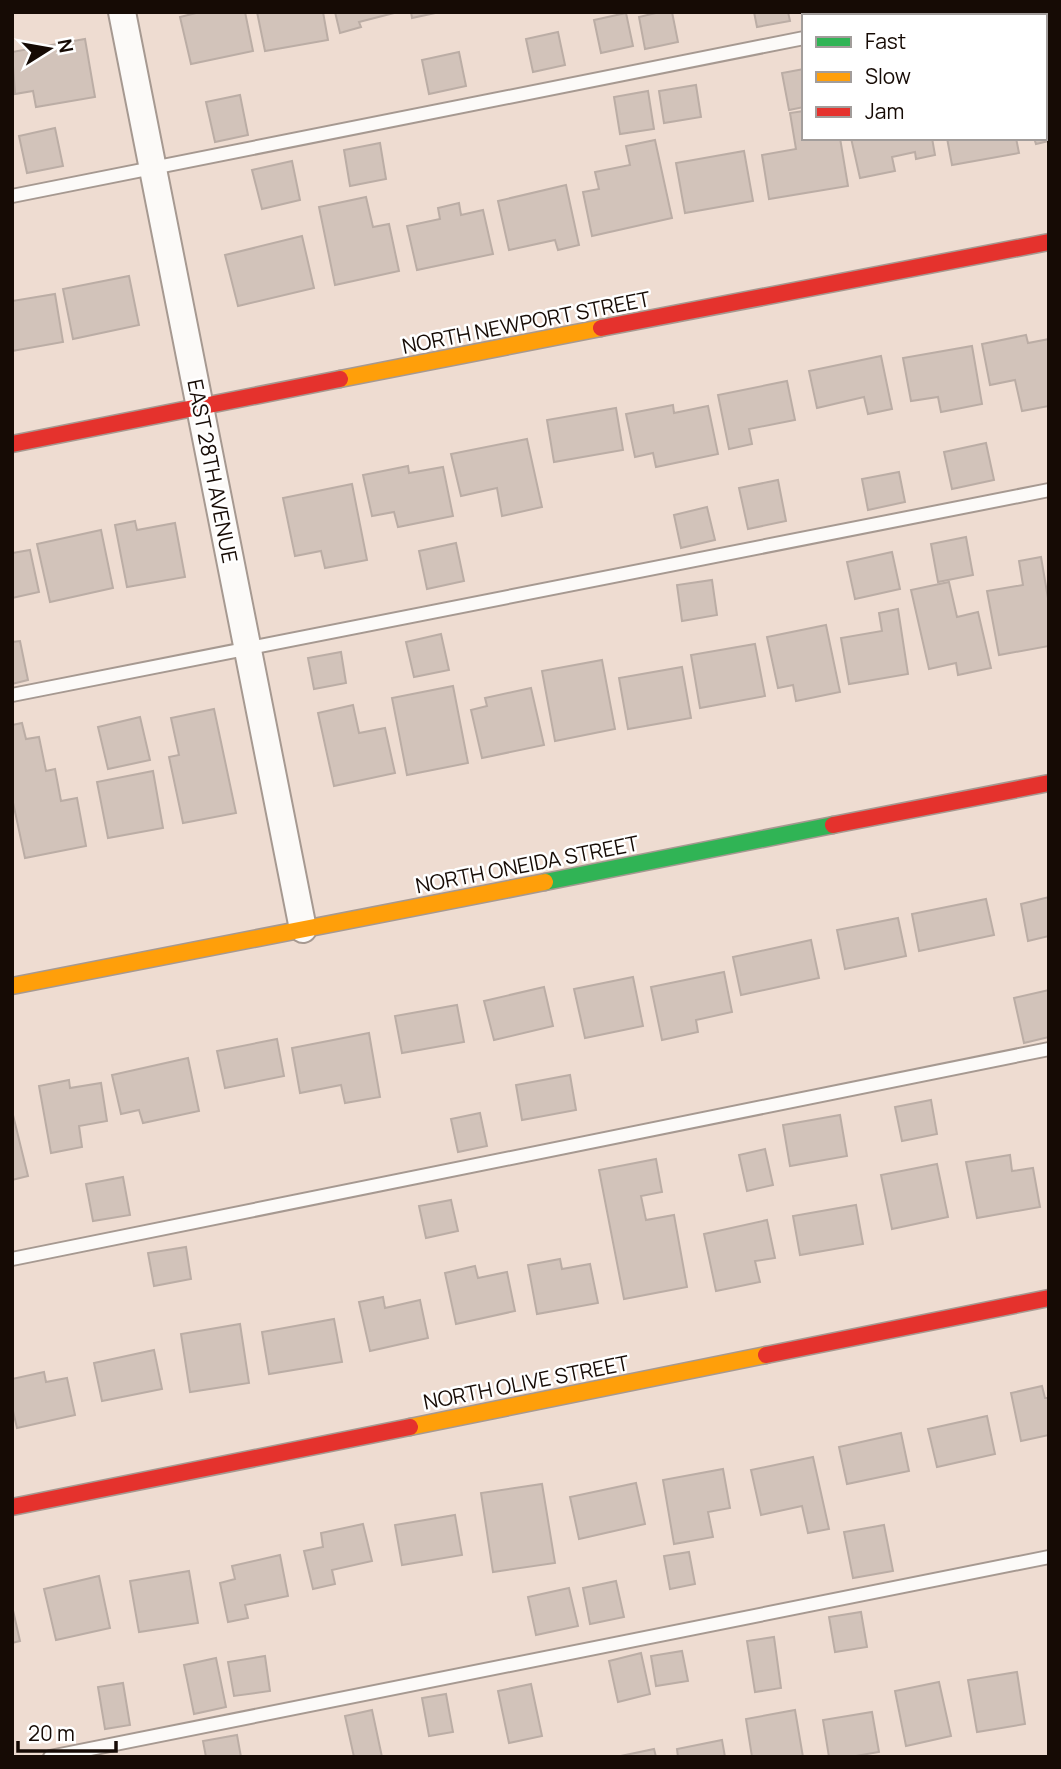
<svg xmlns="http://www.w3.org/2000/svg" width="1061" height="1769" font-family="Manrope,sans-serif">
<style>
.building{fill:#d2c3ba;stroke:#bbada5;stroke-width:2}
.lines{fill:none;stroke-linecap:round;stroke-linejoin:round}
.lane-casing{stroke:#a69991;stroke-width:16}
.street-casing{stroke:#a69991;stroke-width:30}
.fast-casing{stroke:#a69991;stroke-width:19}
.slow-casing{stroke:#a69991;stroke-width:19}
.jam-casing{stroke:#a69991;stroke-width:19}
.lane{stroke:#fcfaf8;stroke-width:12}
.street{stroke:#fcfaf8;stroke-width:26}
.fast{stroke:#30b455;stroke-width:16}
.slow{stroke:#ff9f0a;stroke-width:16}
.jam{stroke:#e5322d;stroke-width:16}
.labels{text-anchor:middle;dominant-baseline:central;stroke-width:5;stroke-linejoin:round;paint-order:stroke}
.street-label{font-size:21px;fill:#160b05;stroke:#fff}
</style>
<rect width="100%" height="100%" fill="#eedcd1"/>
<g class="building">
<path d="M200 12H245L253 51 191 64 180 17Z"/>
<path d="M257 12H323L328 40 265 51Z"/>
<path d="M335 12H398L359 22 361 27 340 33Z"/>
<path d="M411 12H440L412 18Z"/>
<path d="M660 12H672L678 42 645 49 639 17Z"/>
<path d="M754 12H788L790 21 757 27Z"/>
<path d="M626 13 633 46 601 53 594 20Z"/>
<path d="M558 32 565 65 533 72 526 39Z"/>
<path d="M85 39 95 97 36 107 33 91 15 94 12 52Z"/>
<path d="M459 52 466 86 429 94 422 60Z"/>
<path d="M804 69V107L789 110 782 73Z"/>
<path d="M1049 82V141L1036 144 1034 138H1045V83Z"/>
<path d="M696 85 701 117 664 123 659 91Z"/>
<path d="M648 91 654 129 620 134 614 97Z"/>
<path d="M240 95 248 135 215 142 206 102Z"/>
<path d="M804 111V138H840L848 186 769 199 762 155 796 149 790 113Z"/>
<path d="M55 128 63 166 27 173 19 136Z"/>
<path d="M851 138H932L935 155 916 159 915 152 892 157 895 171 860 178Z"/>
<path d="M947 138H1016L1019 153 952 165Z"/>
<path d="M655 140 672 218 592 236 583 192 599 189 595 172 630 165 626 146Z"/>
<path d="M380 143 386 179 350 186 344 150Z"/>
<path d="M744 151 753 201 685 213 676 163Z"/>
<path d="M292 161 300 200 262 209 252 170Z"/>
<path d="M566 185 579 245 558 250 555 240 509 250 498 201Z"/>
<path d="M366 197 373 227 389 224 399 271 335 285 319 207Z"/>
<path d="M459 203 461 215 483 210 493 254 417 270 407 226 440 219 438 208Z"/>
<path d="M302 236 314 288 238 306 225 255Z"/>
<path d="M129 276 139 325 73 339 63 289Z"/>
<path d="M55 294 63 342 12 351V301Z"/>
<path d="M1026 335 1028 343 1049 339V406L1022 411 1015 380 990 385 982 344Z"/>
<path d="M972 346 982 404 941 412 938 397 911 401 903 358Z"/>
<path d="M881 356 892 409 868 414 864 397 817 408 809 371Z"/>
<path d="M787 381 795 420 749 429 752 444 729 449 718 395Z"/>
<path d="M673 405 674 413 708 406 718 454 656 467 653 453 635 457 626 414Z"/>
<path d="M616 408 623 450 554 462 547 420Z"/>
<path d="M527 439 542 507 502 516 497 488 461 496 451 454Z"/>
<path d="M986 443 994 480 952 489 944 452Z"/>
<path d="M408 466 409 473 443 467 453 516 398 527 394 512 372 516 363 475Z"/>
<path d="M899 472 905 502 868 510 862 479Z"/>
<path d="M778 480 786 521 748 529 739 488Z"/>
<path d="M352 484 367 560 325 568 321 551 295 556 283 498Z"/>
<path d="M707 507 715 540 681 548 674 515Z"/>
<path d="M135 521 137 530 175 523 185 577 127 587 115 525Z"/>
<path d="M101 530 113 588 50 602 37 544Z"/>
<path d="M966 537 973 575 938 582 931 544Z"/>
<path d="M456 543 464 581 427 589 419 551Z"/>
<path d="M30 550 39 592 12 598V553Z"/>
<path d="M892 552 900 589 855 599 847 562Z"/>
<path d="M1041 557 1049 604V646L999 655 987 591 1023 585 1019 561Z"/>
<path d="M712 580 717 615 682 621 677 585Z"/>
<path d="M949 582 957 617 978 612 991 668 958 675 956 663 929 669 911 590Z"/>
<path d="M898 609 908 674 849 684 841 638 882 631 879 613Z"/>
<path d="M826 625 840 692 796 701 793 685 778 688 767 637Z"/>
<path d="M441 634 449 670 414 677 406 642Z"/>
<path d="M20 641 28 680 12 684V642Z"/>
<path d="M755 644 765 696 700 708 691 655Z"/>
<path d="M341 652 346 683 314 689 308 658Z"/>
<path d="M602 660 615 729 555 741 542 671Z"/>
<path d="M682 667 691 718 628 729 619 678Z"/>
<path d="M453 686 468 763 407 775 392 698Z"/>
<path d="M531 688 544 745 482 758 471 710 487 706 485 698Z"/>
<path d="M353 705 359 733 385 728 395 773 334 786 318 713Z"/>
<path d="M214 709 236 813 183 823 169 757 179 755 171 718Z"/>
<path d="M140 717 150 760 108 769 98 727Z"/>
<path d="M22 723 26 739 39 737 46 771 55 769 61 801 77 798 86 846 25 858 12 798V725Z"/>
<path d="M153 771 163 828 108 838 97 782Z"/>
<path d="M1049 897V936L1028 941 1021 904Z"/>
<path d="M986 899 994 935 919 951 912 914Z"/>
<path d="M898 918 906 956 845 969 837 930Z"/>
<path d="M811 940 819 978 741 995 733 957Z"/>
<path d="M724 972 732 1012 696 1020 698 1032 662 1040 651 987Z"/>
<path d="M633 977 643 1026 585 1038 574 989Z"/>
<path d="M544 987 553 1026 494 1040 484 1001Z"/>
<path d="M1049 990V1037L1024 1043 1014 998Z"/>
<path d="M457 1005 464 1042 402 1053 395 1016Z"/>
<path d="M369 1033 380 1097 345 1103 341 1085 300 1093 292 1048Z"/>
<path d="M277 1039 284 1076 225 1088 217 1051Z"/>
<path d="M188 1058 199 1111 143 1123 139 1110 121 1114 112 1075Z"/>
<path d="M570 1075 576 1110 522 1120 516 1085Z"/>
<path d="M69 1080 70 1088 101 1083 107 1121 79 1126 82 1147 51 1153 39 1086Z"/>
<path d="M931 1100 937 1134 902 1141 895 1107Z"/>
<path d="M12 1111 28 1176 12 1180Z"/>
<path d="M480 1113 487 1146 458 1152 451 1119Z"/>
<path d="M840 1115 847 1156 790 1166 783 1125Z"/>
<path d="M765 1149 773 1185 747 1191 739 1155Z"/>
<path d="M1010 1155 1012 1171 1033 1168 1040 1207 977 1218 966 1162Z"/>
<path d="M656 1159 662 1192 641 1196 646 1220 674 1215 687 1287 624 1299 599 1170Z"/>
<path d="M937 1164 948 1217 892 1229 881 1175Z"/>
<path d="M123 1177 130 1215 93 1221 86 1184Z"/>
<path d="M451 1200 458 1231 426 1238 419 1206Z"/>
<path d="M856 1205 863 1244 800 1255 793 1216Z"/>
<path d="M767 1220 775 1258 755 1261 760 1282 716 1291 704 1234Z"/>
<path d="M186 1247 191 1279 154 1286 148 1253Z"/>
<path d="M560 1259 562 1269 590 1264 598 1303 537 1314 528 1265Z"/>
<path d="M475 1266 478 1278 507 1272 515 1311 456 1324 445 1273Z"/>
<path d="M383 1297 385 1308 420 1300 428 1338 370 1351 359 1302Z"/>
<path d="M334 1319 342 1362 269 1374 262 1332Z"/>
<path d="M240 1324 249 1383 190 1392 181 1334Z"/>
<path d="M154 1350 162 1389 102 1401 94 1363Z"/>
<path d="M44 1372 46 1382 67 1378 75 1415 17 1428 12 1407V1379Z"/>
<path d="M1042 1386 1045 1398H1049V1435L1021 1441 1011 1393Z"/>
<path d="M987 1416 995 1454 937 1467 928 1429Z"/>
<path d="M901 1433 909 1471 847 1484 839 1447Z"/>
<path d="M813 1457 829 1529 808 1533 802 1506 761 1515 751 1470Z"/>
<path d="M723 1469 730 1508 708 1512 713 1537 674 1544 663 1480Z"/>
<path d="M636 1483 645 1524 579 1539 570 1497Z"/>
<path d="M542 1484 555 1563 493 1572 481 1493Z"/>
<path d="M455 1515 462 1555 402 1565 395 1525Z"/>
<path d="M363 1524 372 1561 332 1570 335 1584 313 1589 304 1551 323 1547 321 1533Z"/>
<path d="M884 1525 893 1571 853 1578 844 1532Z"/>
<path d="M689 1552 695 1584 670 1589 664 1556Z"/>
<path d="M280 1555 288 1596 245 1605 248 1618 228 1622 220 1583 235 1579 232 1566Z"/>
<path d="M189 1571 198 1623 139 1632 130 1581Z"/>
<path d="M99 1576 110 1628 56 1640 44 1589Z"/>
<path d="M616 1581 624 1617 590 1624 583 1588Z"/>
<path d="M569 1588 578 1626 536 1635 528 1597Z"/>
<path d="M12 1606 20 1641 12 1643Z"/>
<path d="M861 1612 867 1647 835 1652 829 1617Z"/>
<path d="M774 1637 781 1688 755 1692 747 1641Z"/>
<path d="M682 1651 688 1681 656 1686 651 1656Z"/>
<path d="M641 1653 650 1694 618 1702 609 1661Z"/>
<path d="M265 1656 270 1691 234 1696 228 1662Z"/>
<path d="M216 1658 226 1707 194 1714 184 1665Z"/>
<path d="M1017 1672 1025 1724 977 1732 968 1680Z"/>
<path d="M939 1682 951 1736 906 1746 895 1691Z"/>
<path d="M123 1683 130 1725 105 1729 98 1687Z"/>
<path d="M531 1684 542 1736 509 1743 498 1691Z"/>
<path d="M446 1694 453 1732 429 1736 422 1698Z"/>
<path d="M372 1710 382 1757H354L345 1716Z"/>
<path d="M795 1710 803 1757H752L746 1719Z"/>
<path d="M872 1712 879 1752 850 1757H829L823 1720Z"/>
<path d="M237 1735 241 1757H206L203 1741Z"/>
<path d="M722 1740 725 1757H678L677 1749Z"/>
<path d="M654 1749 656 1757H616Z"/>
</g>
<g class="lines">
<defs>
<g id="lane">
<path d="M917 16 935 12"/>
<path d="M12 196 804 38"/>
<path d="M12 695 1049 490"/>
<path d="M12 1259 1049 1049"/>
<path d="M50 1757 1049 1557"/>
</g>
<path id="street" d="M122 12 303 929"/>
<path id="fast" d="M545 882 833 825"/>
<g id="slow">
<path d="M340 379 601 328"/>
<path d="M12 986 545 882"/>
<path d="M410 1427 766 1355"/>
</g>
<g id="jam">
<path d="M601 328 1049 242"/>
<path d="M12 444 340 379"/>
<path d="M833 825 1049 783"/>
<path d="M766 1355 1049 1298"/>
<path d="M12 1507 410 1427"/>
</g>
</defs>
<use href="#lane" class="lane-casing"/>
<use href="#street" class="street-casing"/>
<use href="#fast" class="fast-casing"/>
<use href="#slow" class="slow-casing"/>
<use href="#jam" class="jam-casing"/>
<use href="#lane" class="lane"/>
<use href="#street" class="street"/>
<use href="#fast" class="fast"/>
<use href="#slow" class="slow"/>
<use href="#jam" class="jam"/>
</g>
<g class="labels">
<g class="street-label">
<text transform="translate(526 322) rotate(-11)">NORTH NEWPORT STREET</text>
<text transform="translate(213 471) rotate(79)">EAST 28TH AVENUE</text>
<text transform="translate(527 864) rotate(-11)">NORTH ONEIDA STREET</text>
<text transform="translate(526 1382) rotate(-11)">NORTH OLIVE STREET</text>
</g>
</g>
<rect width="1061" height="1769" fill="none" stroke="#160b05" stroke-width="28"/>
<rect x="802" y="14" width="245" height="126" fill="#ffffff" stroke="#a29d9b" stroke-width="2"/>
<rect x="816" y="37" width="35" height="10" fill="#30b455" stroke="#a29d9b" stroke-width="2"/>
<text x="865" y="49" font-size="21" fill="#160b05">Fast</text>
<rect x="816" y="72" width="35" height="10" fill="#ff9f0a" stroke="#a29d9b" stroke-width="2"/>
<text x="865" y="84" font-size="21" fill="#160b05">Slow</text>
<rect x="816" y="107" width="35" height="10" fill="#e5322d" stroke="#a29d9b" stroke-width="2"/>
<text x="865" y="119" font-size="21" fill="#160b05">Jam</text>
<g transform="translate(49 49) rotate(79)" stroke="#ffffff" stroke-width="5" paint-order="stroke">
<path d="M0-5L12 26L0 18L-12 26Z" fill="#160b05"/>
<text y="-10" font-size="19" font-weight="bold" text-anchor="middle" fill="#160b05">N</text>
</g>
<path d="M18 1741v10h98v-10" fill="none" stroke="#160b05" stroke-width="3.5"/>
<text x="28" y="1741" font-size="21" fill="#160b05" stroke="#ffffff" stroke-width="5" paint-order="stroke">20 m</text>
</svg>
